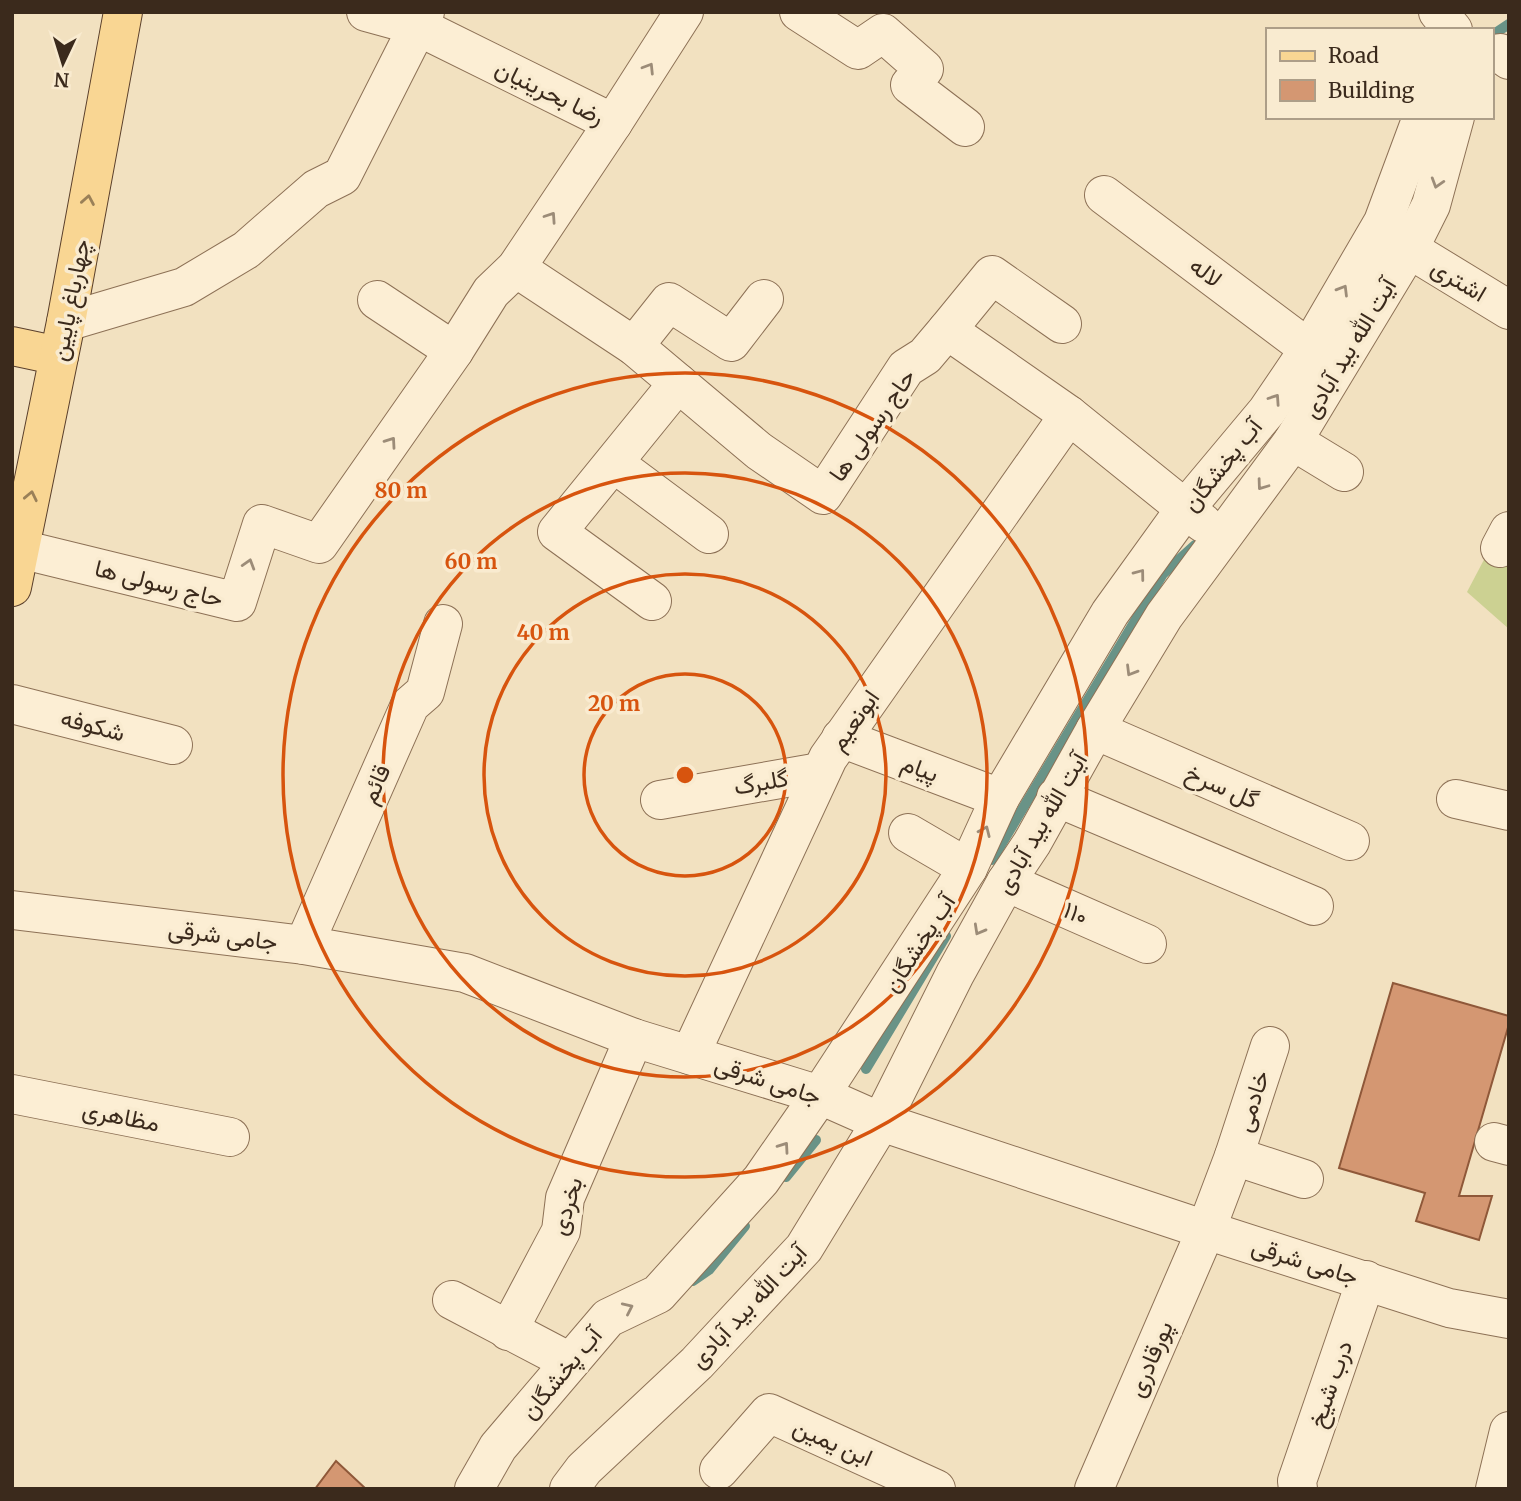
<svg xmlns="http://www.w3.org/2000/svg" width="1521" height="1501" font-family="Merriweather,Vazirmatn,serif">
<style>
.green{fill:#ccd192}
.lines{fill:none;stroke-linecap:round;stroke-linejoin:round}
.stream{stroke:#699387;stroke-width:10}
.building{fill:#d49772;stroke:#8f5839;stroke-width:2}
.minor-casing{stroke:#8d7156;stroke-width:40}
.major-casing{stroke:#5a3f2b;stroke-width:40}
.minor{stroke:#fceed4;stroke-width:38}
.major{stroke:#f9d693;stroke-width:38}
.oneway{stroke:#9c8c78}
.oneway2{stroke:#9a8058}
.ring{fill:none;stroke:#d7540e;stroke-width:3.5}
.labels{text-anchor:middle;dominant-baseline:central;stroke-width:7;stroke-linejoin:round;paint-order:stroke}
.street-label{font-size:24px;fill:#3b2a1c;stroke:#f9ebd0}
.centre{fill:#d7540e;stroke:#f9ebd0;stroke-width:3.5}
.ring-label{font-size:21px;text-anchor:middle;font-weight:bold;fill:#d7540e;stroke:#f9ebd0;stroke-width:7;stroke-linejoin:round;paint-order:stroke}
</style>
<rect width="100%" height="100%" fill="#f2e1c0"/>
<path class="green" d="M1509 512V629L1467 592Z"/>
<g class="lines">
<g class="stream">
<path d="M1491 36 1509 24"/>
<path d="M992 860 1163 574 1195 545"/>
<path d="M866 1069 946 936"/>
<path d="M786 1177 816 1140"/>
<path d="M693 1281 709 1270 745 1226"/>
</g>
</g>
<g class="building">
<path d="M1393 983 1509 1016V1024L1459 1196H1492L1479 1240 1416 1221 1425 1193 1339 1168Z"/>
<path d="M336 1461 366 1489H315Z"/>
</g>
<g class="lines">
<defs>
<g id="minor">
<path d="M366 12 417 26 613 123"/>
<path d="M799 12 858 50 883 33 924 69 910 85 965 127"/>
<path d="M1438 12 1453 30"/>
<path d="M1491 55 1500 53 1509 60"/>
<path d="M1104 195 1309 349"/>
<path d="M1409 249 1509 310"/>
<path d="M516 268 634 346 759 451 823 495 906 368 925 356 947 330 1069 415 1203 523"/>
<path d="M377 300 454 351"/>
<path d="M66 322 184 287 246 250 316 189 342 176 425 12"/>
<path d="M947 330 992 275 1062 324"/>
<path d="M634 346 669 302 731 342 764 299"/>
<path d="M1293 441 1344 472"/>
<path d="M615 464 709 534"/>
<path d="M1500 548 1509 531"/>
<path d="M20 549 237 602 262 524 319 544 454 351 491 292 516 268 613 123 684 12"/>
<path d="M652 601 557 532 678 383"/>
<path d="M12 704 173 745"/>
<path d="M1095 730 1350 841"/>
<path d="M841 738 1000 798"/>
<path d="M1056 797 1314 906"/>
<path d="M1456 799 1509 811"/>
<path d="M660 800 820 772"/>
<path d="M908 833 968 868"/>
<path d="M1006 882 1147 944"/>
<path d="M12 910 304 945 465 973 634 1038 820 1095 881 1122 1206 1230 1449 1308 1509 1319"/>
<path d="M304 945 410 705 425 692 443 624"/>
<path d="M690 1055 828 758 1069 415"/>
<path d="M12 1094 230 1137"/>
<path d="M1494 1142 1509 1146"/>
<path d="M1234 1156 1304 1179"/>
<path d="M452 1300 570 1362"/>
<path d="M508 1331 561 1231 565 1198 634 1038"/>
<path d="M719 1470 769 1413 936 1489"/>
<path d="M474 1489 498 1447 608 1318 658 1294 761 1180 820 1095 968 868 1000 798 1110 613 1185 509 1267 411 1309 349 1383 222 1422 117"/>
<path d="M569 1489 584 1469 697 1363 804 1248 881 1122 955 974 1006 882 1032 843 1095 730 1164 616 1293 441 1409 249 1431 205 1455 117"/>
<path d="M1094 1489 1206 1230 1234 1156 1270 1046"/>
<path d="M1298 1489 1297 1481 1366 1280"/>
<path d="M1495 1489 1509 1431"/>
</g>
<g id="major">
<path d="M12 346 59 356"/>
<path d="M12 587 66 322 123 12"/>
</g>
</defs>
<use href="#minor" class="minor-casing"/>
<use href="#major" class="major-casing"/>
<use href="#minor" class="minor"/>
<use href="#major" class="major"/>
</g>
<defs><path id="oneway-chevron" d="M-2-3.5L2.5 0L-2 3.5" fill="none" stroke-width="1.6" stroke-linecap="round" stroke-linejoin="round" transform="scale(1.75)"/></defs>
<g class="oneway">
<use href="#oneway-chevron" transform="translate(649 68) rotate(-58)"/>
<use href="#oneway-chevron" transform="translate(1437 183) rotate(107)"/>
<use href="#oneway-chevron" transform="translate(551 217) rotate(-56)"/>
<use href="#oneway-chevron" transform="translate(1343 290) rotate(-59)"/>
<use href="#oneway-chevron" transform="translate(1275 399) rotate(-56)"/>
<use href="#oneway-chevron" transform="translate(391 442) rotate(-55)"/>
<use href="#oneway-chevron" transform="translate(1262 485) rotate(126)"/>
<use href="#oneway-chevron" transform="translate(249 564) rotate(-73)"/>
<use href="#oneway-chevron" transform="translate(1140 574) rotate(-53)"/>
<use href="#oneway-chevron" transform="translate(1131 671) rotate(121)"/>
<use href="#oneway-chevron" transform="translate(985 831) rotate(-66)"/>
<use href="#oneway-chevron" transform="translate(979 930) rotate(119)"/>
<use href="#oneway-chevron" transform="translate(784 1147) rotate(-55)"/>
<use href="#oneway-chevron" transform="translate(628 1308) rotate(-25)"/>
</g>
<g class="oneway2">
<use href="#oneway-chevron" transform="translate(88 200) rotate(-80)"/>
<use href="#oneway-chevron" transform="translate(31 496) rotate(-78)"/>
</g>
<g class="ring">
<circle cx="685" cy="775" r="101"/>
<circle cx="685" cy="775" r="201"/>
<circle cx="685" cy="775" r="302"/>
<circle cx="685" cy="775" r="402"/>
</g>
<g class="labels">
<g class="street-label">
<text transform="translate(550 92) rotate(26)">رضا بحرینیان</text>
<text transform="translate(1206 272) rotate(37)">لاله</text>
<text transform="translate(1459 280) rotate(31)">اشتری</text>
<text transform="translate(70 300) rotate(-79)">چهارباغ پایین</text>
<text transform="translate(1349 348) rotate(-59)">آیت الله بید آبادی</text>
<text transform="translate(872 425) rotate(-55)">حاج رسولی ها</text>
<text transform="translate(1222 465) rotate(-51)">آب پخشگان</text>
<text transform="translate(159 583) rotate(14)">حاج رسولی ها</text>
<text transform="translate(854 720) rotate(-55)">ابونعیم</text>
<text transform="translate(93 725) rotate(15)">شکوفه</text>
<text transform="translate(920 768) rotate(20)">پیام</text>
<text transform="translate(761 782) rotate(-10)">گلبرگ</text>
<text transform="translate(375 784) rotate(-66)">قائم</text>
<text transform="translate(1222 786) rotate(23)">گل سرخ</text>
<text transform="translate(1041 823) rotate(-60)">آیت الله بید آبادی</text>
<text transform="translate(1076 913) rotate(24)">۱۱۰</text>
<text transform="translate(223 935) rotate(7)">جامی شرقی</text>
<text transform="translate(919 943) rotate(-57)">آب پخشگان</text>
<text transform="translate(768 1080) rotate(18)">جامی شرقی</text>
<text transform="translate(1252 1101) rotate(-72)">خادمی</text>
<text transform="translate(121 1116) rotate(11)">مظاهری</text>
<text transform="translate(566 1206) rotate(-73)">بخردی</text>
<text transform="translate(1305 1261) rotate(17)">جامی شرقی</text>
<text transform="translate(748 1306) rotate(-47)">آیت الله بید آبادی</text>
<text transform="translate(1150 1359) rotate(-67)">پورقادری</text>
<text transform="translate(561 1373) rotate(-50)">آب پخشگان</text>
<text transform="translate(1330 1384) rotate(-71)">درب شیخ</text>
<text transform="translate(833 1442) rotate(24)">ابن یمین</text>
</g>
</g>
<circle cx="685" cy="775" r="10" class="centre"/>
<g class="ring-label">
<text x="401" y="498">80 m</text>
<text x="471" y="569">60 m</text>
<text x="543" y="640">40 m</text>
<text x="614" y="711">20 m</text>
</g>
<rect width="1521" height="1501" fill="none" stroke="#3b2a1c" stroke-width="28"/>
<rect x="1266" y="28" width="228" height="91" fill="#f9ebd0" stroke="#ad9e88" stroke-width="2"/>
<rect x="1280" y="51" width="35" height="10" fill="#f9d693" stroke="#ad9e88" stroke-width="2"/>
<text x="1328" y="63" font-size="21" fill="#3b2a1c">Road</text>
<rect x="1280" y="80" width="35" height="21" fill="#d49772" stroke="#ad9e88" stroke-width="2"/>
<text x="1328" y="98" font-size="21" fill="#3b2a1c">Building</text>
<g transform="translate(63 63) rotate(184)" stroke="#f9ebd0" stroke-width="5" paint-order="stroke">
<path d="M0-5L12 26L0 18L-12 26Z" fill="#3b2a1c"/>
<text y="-10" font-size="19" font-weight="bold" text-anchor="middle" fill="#3b2a1c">N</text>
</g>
</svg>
